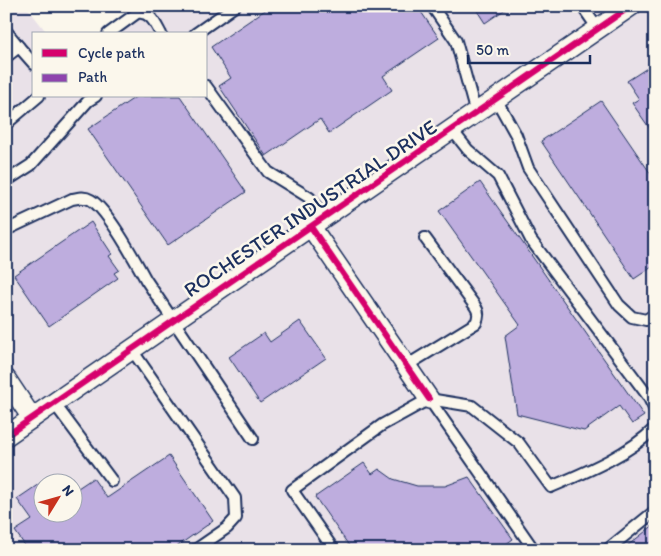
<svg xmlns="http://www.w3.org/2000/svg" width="661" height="556" font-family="Itim,sans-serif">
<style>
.built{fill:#e9e1e8;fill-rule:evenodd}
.building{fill:#beadde;stroke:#1b2f5e}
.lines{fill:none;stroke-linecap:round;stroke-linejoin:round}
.lane-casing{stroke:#1b2f5e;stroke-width:14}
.street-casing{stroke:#1b2f5e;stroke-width:22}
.lane{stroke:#fbf7ec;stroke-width:10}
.street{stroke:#fbf7ec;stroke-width:19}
.quiet{stroke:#8e44ad;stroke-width:5;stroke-dasharray:10 5;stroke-linecap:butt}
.cycleway-casing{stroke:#fbf7ec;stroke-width:9}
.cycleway{stroke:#d6006c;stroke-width:6}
.labels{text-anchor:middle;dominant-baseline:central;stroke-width:5;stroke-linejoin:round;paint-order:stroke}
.street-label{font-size:21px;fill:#1b2f5e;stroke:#fbf7ec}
</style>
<rect width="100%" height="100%" fill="#fbf7ec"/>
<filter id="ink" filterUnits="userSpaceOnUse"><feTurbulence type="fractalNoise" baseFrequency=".02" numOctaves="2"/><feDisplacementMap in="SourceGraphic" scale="10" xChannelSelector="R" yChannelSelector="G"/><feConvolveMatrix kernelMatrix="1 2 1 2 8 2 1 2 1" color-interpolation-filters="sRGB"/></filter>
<g filter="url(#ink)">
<path class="built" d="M6 6H26L48 34H34V96H206V34H104L147 6H655V550H6ZM42 484H72V514H42Z"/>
<g class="building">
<path d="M271 6H417L439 38 383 76 392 90 329 133 320 119 266 156 219 86 231 78 211 47Z"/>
<path d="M474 6H510L485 23Z"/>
<path d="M655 63V136L632 103 639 99 627 81Z"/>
<path d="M137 96H180L246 192 168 245 88 129Z"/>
<path d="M601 101 655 180V265L634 279 541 141Z"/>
<path d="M480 182 644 416 632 424 619 406 584 431 517 414 505 336 520 325 439 211Z"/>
<path d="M91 222 112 254 109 256 119 270 114 273 118 278 49 326 14 275Z"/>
<path d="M300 321 326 358 260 403 229 357 264 333 270 342Z"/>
<path d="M169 456 213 521 172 550H28L15 531 32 520 17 499 42 482V514H72V492L93 478 107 498Z"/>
<path d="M364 463 372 474 379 469 393 479 417 486H445L469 477 513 539 498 550H352L315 497Z"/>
<path d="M655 524V550H622Z"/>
</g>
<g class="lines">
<defs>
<g id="lane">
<path d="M432 6 456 41 476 114"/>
<path d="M582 6 598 29"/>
<path d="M6 31 19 47"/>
<path d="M108 34 137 13C150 10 156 25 161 34"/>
<path d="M195 34 235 6"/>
<path d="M6 57 19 47 34 64"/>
<path d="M206 86 268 172 310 198 323 218"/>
<path d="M496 99 516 135 528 168 619 305 632 317 646 320 655 314"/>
<path d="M6 124 39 96"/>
<path d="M452 130 468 150 498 176 531 240 648 396 655 410"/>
<path d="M6 181 31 165 88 101 96 96"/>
<path d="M6 230 72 199C78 198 84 196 91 200 108 210 136 262 146 280L253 439"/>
<path d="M132 350 235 498 236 518 227 528 195 550"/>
<path d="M406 366 476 323C479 316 479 312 475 306L425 238"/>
<path d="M429 399 534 550"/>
<path d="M54 403 112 481"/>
<path d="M334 550 292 490 382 425 429 399 472 406 519 443 551 487C586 472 628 455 655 428"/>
<path d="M607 550 655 511"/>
</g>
<g id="street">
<path d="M311 227 429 399"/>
<path d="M6 379 32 418"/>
<path d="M6 436 631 6"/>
</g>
</defs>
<use href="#lane" class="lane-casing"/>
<use href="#street" class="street-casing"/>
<use href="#lane" class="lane"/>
<use href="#street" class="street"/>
<path class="quiet" d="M142 12 143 6"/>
<defs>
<g id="cycleway">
<path d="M311 227 429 399"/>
<path d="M6 436 631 6"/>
</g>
</defs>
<use href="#cycleway" class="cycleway-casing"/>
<use href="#cycleway" class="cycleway"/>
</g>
</g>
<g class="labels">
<g class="street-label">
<text transform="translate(310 208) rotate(-34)">ROCHESTER INDUSTRIAL DRIVE</text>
</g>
</g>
<rect width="661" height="556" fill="none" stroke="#fbf7ec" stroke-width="25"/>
<rect x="12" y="12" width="636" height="531" fill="none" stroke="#1b2f5e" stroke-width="2" filter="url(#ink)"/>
<rect x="32" y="32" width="175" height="65" fill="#fbf7ec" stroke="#a1a7b3"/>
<rect x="42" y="49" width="25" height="8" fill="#d6006c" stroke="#a1a7b3"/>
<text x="78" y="58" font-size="15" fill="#1b2f5e">Cycle path</text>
<rect x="42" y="74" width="25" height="8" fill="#8e44ad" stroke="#a1a7b3"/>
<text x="78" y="82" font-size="15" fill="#1b2f5e">Path</text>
<g transform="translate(58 498) rotate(53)"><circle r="24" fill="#fbf7ec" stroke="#a1a7b3"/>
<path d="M0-4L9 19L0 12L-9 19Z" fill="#c8321e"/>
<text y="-8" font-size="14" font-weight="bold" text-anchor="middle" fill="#1b2f5e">N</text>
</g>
<path d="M468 55v8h122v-8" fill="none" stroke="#1b2f5e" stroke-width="2.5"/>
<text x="476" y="55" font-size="15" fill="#1b2f5e" stroke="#fbf7ec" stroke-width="4" paint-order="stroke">50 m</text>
</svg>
